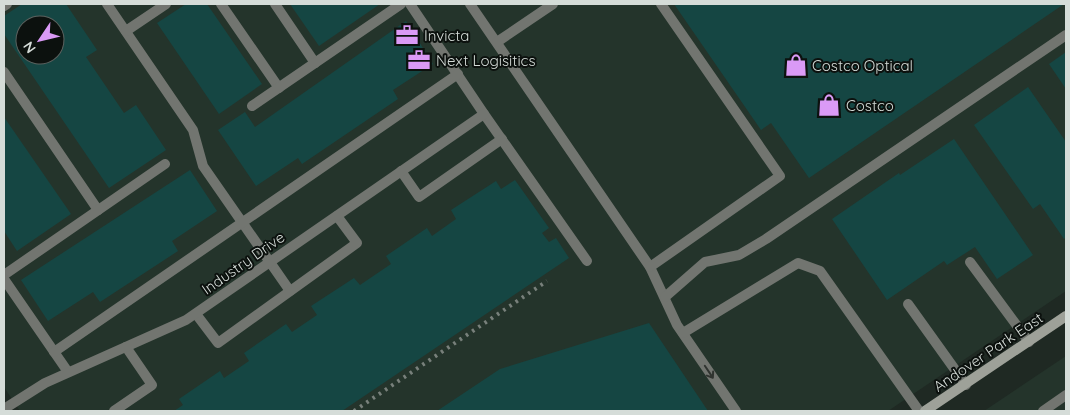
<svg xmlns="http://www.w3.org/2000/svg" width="1070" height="415" font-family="Quicksand,sans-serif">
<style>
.built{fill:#24342b;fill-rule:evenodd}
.building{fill:#154643;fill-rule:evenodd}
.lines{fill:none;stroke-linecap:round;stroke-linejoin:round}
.lane{stroke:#727570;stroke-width:10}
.street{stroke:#727570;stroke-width:10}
.secondary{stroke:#9ea199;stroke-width:10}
.rail{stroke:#78807b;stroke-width:4;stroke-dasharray:2.5 5;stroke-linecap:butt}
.oneway{stroke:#303430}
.labels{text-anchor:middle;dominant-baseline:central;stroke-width:4;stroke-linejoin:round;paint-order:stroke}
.poi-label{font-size:15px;fill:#d5dcd8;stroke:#0c110e;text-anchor:start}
.street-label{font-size:15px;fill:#d5dcd8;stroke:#0c110e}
</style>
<rect width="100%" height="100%" fill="#1f2923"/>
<g class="built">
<path d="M4 4H1066V291L888 411H20L4 387ZM25 25H55V55H25Z"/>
<path d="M1066 356V411H984Z"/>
</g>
<g class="building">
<path d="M22 4H66L97 50 86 57 124 113 136 105 166 150 109 188 4 34V16ZM25 25H55V55H25Z"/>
<path d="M186 4H207L262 84 219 114 157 23Z"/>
<path d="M290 4H380L319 46Z"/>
<path d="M674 4H1064L809 178 771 123 761 130Z"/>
<path d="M406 21 433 64 393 90 398 99 302 164 298 158 256 186 218 130 245 112 255 127Z"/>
<path d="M1066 52V89L1049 64Z"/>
<path d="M1028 87 1066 142V237L1064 239 1040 204 1033 209 974 125Z"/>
<path d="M4 117 71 214 17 251 4 231Z"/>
<path d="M954 139 1033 255 997 279 975 247 947 265 944 261 887 300 832 219 899 173 900 175Z"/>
<path d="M190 170 217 211 172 241 178 251 100 302 93 292 48 321 21 280Z"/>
<path d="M515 180 549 228 542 233 549 242 556 238 569 258 342 411H174L183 405 179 399 220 371 224 378 249 361 244 353 286 324 292 332 317 315 311 306 354 278 360 285 391 264 386 256 427 228 432 236 456 219 451 210 496 181 501 189Z"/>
<path d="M649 323 708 411H437L500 369Z"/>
</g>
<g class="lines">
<g class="lane">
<path d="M107 4 193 130 203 166 290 291"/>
<path d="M221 4 279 88"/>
<path d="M275 4 315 63"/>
<path d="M410 4 484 114 587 261"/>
<path d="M470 4 650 267 677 325 736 411"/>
<path d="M4 6 7 4"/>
<path d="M126 31 166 4"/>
<path d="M497 42 553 4"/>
<path d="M4 72 98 210"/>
<path d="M252 106 401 4"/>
<path d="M401 171 419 197 502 139"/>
<path d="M970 262 1029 342"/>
<path d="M650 267 780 176 661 4"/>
<path d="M4 275 165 164"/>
<path d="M4 279 68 372"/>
<path d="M665 297 705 262 739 255 766 239 1066 35"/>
<path d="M908 304 966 385"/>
<path d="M196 314 218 343 357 243 337 216"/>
<path d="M683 333 798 263 820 271 919 411"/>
<path d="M54 352 458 74"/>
<path d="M114 411 152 385 126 347"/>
<path d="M1043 411 1066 395"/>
</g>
<path class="street" d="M4 409 45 383 186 320 484 114"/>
<path class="secondary" d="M925 411 1066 316"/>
<path class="rail" d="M354 411 547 281"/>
</g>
<defs><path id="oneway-shaft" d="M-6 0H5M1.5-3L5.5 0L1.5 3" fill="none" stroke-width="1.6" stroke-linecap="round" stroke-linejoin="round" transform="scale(1.25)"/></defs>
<use class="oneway" href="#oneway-shaft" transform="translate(709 372) rotate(56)"/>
<defs>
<symbol id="office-bare" viewBox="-9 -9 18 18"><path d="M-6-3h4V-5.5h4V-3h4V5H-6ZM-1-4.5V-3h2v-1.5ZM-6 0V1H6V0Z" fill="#da9af6" stroke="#0c110e" stroke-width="2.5" paint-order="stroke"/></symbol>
<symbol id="shop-bare" viewBox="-9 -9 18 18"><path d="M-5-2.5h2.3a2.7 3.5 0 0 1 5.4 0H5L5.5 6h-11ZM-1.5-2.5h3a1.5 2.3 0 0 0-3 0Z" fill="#da9af6" stroke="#0c110e" stroke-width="2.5" paint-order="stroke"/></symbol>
</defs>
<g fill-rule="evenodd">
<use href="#office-bare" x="391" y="19" width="32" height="32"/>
<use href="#office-bare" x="403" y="44" width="32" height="32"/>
<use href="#shop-bare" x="780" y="49" width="32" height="32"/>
<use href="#shop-bare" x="813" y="89" width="32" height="32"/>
</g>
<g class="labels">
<g class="poi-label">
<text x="424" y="35">Invicta</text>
<text x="436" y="60">Next Logisitics</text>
<text x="812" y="65">Costco Optical</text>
<text x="846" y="105">Costco</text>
</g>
<g class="street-label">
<text transform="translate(243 263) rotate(-35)">Industry Drive</text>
<text transform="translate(988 352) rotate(-34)">Andover Park East</text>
</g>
</g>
<rect width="1070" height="415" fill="none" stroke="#d5dcd8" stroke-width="10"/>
<g transform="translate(40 40) rotate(235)"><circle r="24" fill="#0c110e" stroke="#5c625f"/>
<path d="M0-4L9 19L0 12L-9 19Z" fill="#da9af6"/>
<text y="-8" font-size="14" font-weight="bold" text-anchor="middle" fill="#d5dcd8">N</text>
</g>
</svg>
